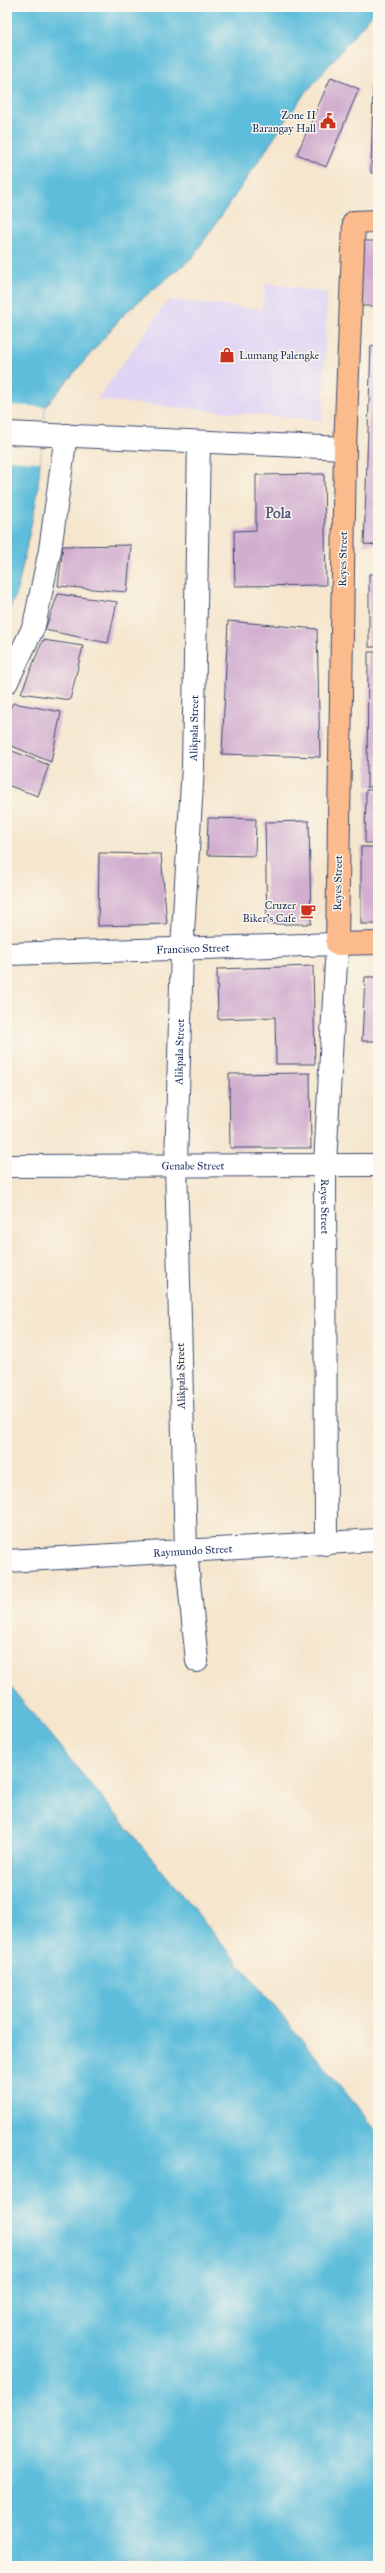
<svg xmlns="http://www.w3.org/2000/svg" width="385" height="2573" font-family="'IM FELL Great Primer',serif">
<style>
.built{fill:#e0d4f4}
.water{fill:#5dbddb;stroke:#3c769c}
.pier{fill:#f5e6cd}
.building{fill:#d1aecf}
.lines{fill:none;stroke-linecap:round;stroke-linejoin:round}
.minor-casing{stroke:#3c4a6f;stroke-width:24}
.major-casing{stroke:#3c4a6f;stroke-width:24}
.minor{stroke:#fff;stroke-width:22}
.major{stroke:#fbbb8d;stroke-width:22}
.labels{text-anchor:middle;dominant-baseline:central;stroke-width:3;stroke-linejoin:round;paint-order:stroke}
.poi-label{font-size:11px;fill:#1b2f5e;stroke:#fbf7ec;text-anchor:end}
.street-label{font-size:11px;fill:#1b2f5e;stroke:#fbf7ec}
.district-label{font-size:15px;font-weight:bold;fill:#5b5b86;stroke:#fbf7ec}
</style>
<rect width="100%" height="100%" fill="#fbf7ec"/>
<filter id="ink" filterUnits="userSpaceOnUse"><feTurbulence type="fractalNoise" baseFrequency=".025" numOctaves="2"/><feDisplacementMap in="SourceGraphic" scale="8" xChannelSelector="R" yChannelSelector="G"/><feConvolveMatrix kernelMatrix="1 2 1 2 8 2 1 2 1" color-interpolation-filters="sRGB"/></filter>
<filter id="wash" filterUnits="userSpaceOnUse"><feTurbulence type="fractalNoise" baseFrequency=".012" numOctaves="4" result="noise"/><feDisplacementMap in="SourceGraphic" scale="16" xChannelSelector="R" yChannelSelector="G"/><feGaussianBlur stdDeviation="0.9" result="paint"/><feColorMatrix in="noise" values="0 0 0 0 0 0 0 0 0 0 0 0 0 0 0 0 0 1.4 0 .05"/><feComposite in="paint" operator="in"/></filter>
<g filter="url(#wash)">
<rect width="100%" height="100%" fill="#f5e6cd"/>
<path class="built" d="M266 283 327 293 323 421 97 400 168 300 262 309Z"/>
<g class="water">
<path d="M7 7H378L302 97 193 257 126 312 45 407 37 497 17 592 7 615Z"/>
<path d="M7 1683 378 2132V2566H7Z"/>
</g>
<path class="pier" d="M7 405 45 407 40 462 7 460Z"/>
<g id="blocks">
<g class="building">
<path d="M331 77 359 89 326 167 297 154Z"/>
<path d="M373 86 378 87V173H371Z"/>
<rect x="359" y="241" width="19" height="65"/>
<path d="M371 346 378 347V545L364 544Z"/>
<path d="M324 474 326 585 235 586 234 531 256 530V475Z"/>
<path d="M131 545 127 592 58 586 63 546Z"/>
<rect x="369" y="574" width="9" height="73"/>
<path d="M58 594 117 602 108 643 45 630Z"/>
<path d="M228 621 317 629 320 757 222 754Z"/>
<path d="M43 640 83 646 70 700 21 693Z"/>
<path d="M368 652H378V787H367Z"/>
<path d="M13 703 61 712 51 762 7 744V714Z"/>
<path d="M7 749 49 765 38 796 7 785Z"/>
<path d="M366 790H378V843H365Z"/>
<path d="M208 818 256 819 255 856 207 855Z"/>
<path d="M309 821 311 924H267L265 822Z"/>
<rect x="361" y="847" width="17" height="77"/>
<path d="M99 853 161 854 167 924 98 926Z"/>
<path d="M313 966 315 1064H276L275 1017 218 1019 217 969Z"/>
<path d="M365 977H378V1041H362Z"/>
<path d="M310 1073 311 1148H230L229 1074Z"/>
</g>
</g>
</g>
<g filter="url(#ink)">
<use href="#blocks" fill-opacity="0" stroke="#3c4a6f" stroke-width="1"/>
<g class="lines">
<defs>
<g id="minor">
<path d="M7 433 345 448"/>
<path d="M7 682 34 626 50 550 66 435"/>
<path id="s1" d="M7 954 337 944 325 1164 326 1544"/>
<path id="s2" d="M7 1166 378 1165"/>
<path id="s3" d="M7 1561 378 1540"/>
<path id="s4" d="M197 1661 186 1552 176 1165 182 949 193 767 199 443"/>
</g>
<path id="major" d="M378 221 354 222 345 448 337 944 378 943"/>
</defs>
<use href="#minor" class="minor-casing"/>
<use href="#major" class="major-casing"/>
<use href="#minor" class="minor"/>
<use href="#major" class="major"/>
</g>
</g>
<defs>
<symbol id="civic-bare" viewBox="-9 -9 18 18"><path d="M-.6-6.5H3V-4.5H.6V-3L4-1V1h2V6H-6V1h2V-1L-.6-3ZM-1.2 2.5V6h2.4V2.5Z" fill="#c8321e" stroke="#fbf7ec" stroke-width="2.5" paint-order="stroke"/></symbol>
<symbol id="shop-bare" viewBox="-9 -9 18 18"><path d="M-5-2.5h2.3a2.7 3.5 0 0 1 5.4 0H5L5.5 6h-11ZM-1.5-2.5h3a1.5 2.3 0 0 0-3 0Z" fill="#c8321e" stroke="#fbf7ec" stroke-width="2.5" paint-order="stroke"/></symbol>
<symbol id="cafe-bare" viewBox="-9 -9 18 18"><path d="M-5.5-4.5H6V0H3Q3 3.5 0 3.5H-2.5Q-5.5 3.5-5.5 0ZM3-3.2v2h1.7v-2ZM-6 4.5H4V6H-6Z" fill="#c8321e" stroke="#fbf7ec" stroke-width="2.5" paint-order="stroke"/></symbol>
</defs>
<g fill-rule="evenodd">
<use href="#civic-bare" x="317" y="110" width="22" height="22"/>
<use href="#shop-bare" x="216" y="344" width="22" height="22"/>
<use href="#cafe-bare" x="297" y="900" width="22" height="22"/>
</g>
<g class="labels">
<g class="poi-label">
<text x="316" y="115">Zone II<tspan x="316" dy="13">Barangay Hall</tspan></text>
<text x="239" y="355" text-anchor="start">Lumang Palengke</text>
<text x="296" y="905">Cruzer<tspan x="296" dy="13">Biker’s Cafe</tspan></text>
</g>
<g class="street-label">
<text transform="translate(343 559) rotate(-89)">Reyes Street</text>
<text stroke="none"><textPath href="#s4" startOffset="934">Alikpala Street</textPath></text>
<text transform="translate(338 883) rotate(-89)">Reyes Street</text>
<text stroke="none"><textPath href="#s1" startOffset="186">Francisco Street</textPath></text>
<text stroke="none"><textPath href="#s4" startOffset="610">Alikpala Street</textPath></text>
<text stroke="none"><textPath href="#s2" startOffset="186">Genabe Street</textPath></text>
<text stroke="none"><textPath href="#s1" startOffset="593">Reyes Street</textPath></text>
<text transform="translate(181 1376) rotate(-91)">Alikpala Street</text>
<text stroke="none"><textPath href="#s3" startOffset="186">Raymundo Street</textPath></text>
</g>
<g class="district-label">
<text x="278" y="513">Pola</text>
</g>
</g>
<rect width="385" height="2573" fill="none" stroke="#fbf7ec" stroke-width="24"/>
</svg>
